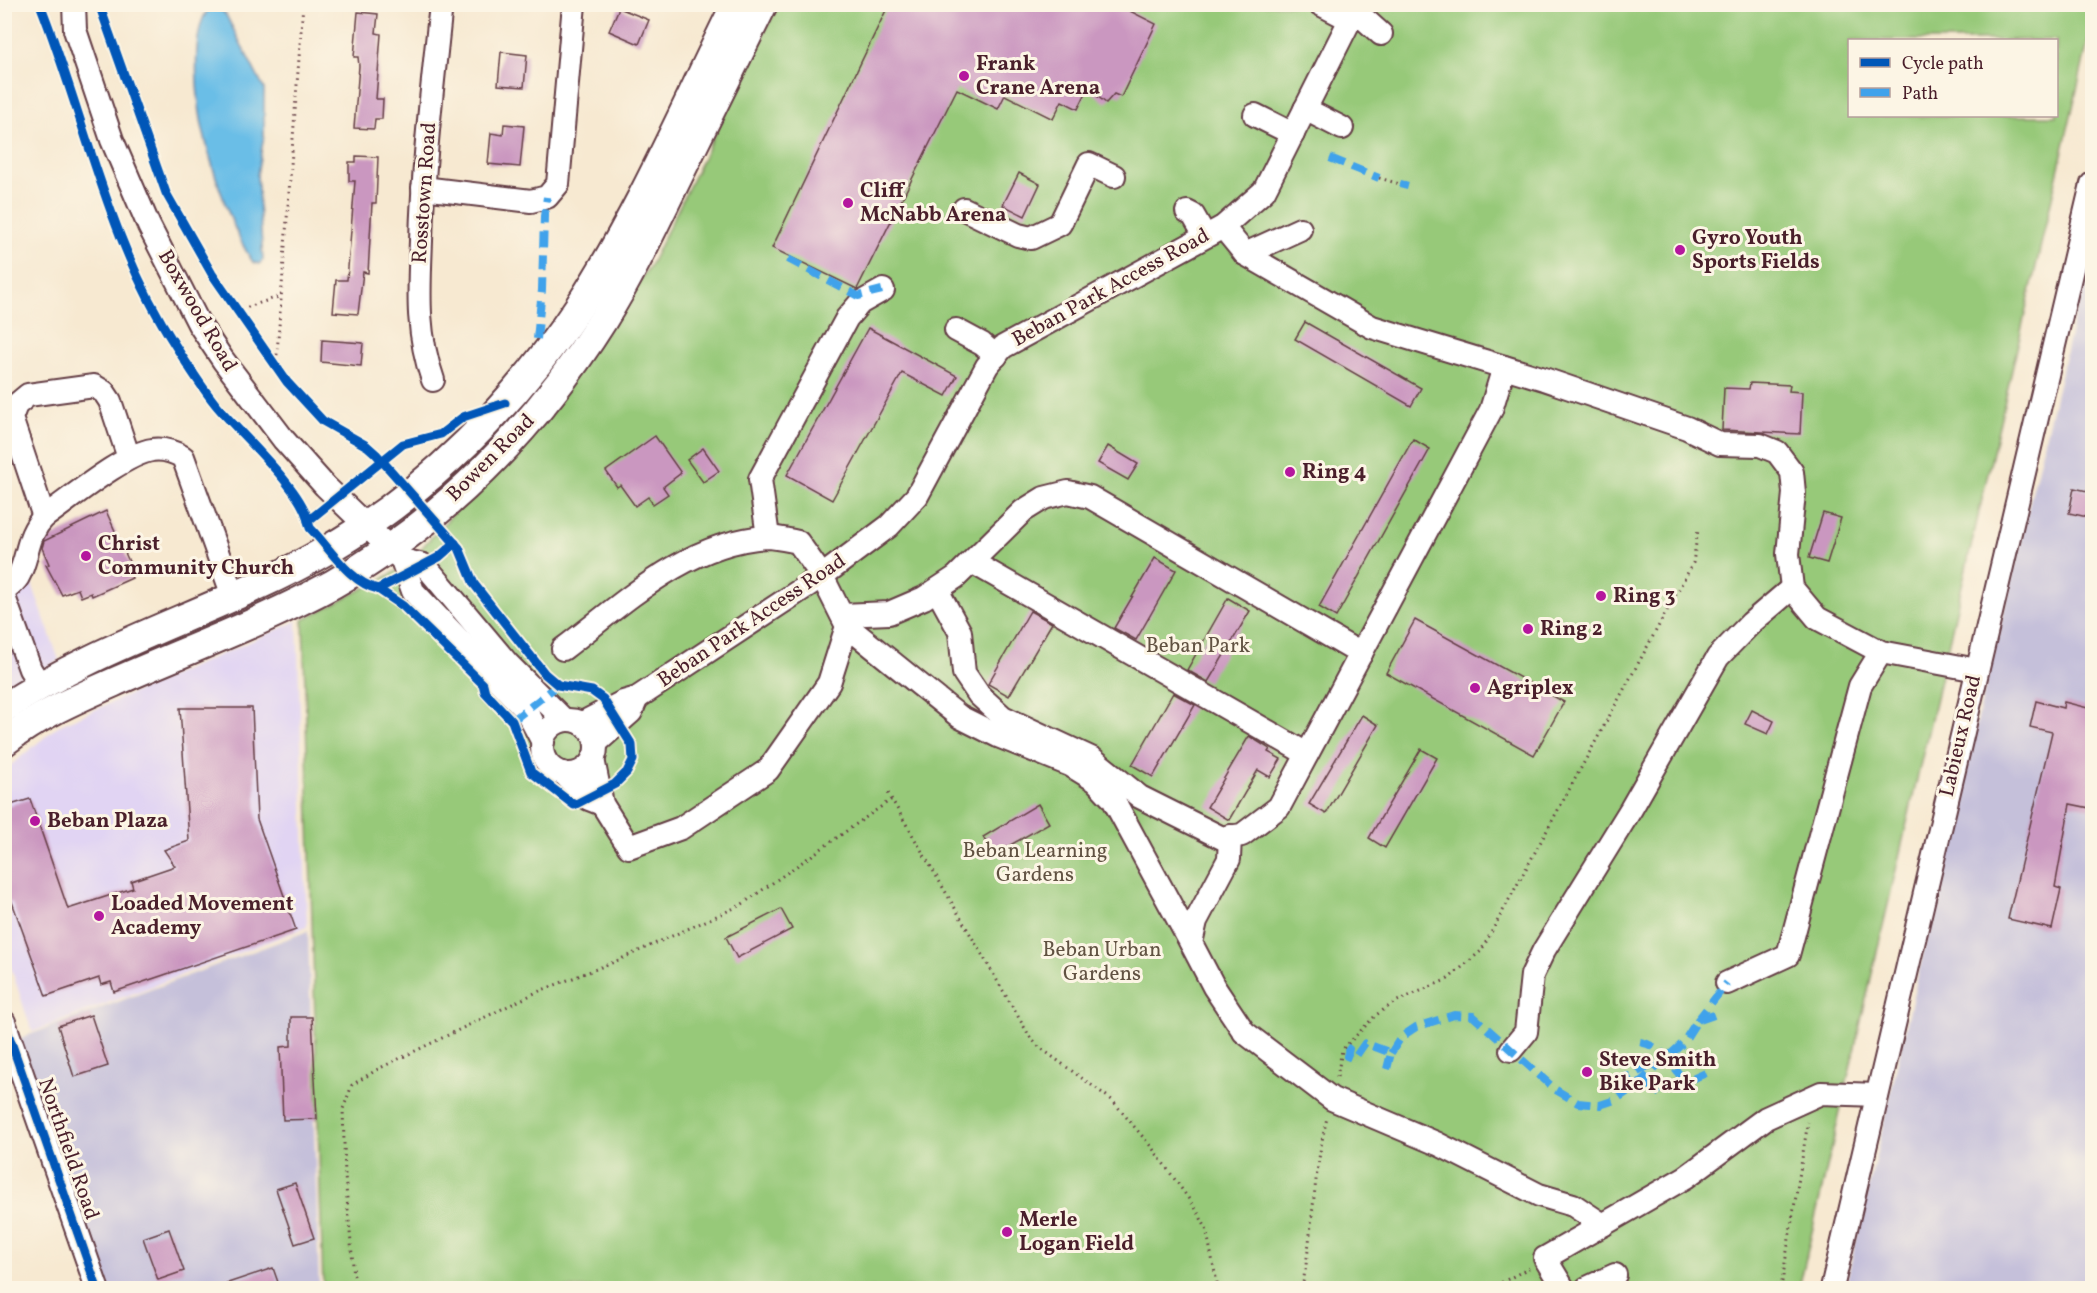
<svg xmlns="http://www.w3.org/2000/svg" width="2097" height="1293" font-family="Vollkorn,serif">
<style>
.built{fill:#e1d4f3}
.industrial{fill:#c5c0da}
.green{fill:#97c979;stroke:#707452;stroke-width:1.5;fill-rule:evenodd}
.water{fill:#6bbee7;stroke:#5a6e89;stroke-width:1.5}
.building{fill:#ca97c0}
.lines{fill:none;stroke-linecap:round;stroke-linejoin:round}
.minor-casing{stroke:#643d44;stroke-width:26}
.major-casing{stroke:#643d44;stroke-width:32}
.path{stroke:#643d44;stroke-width:3;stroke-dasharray:1.5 4.5;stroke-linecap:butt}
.minor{stroke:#fff;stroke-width:22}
.major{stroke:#fff;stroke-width:28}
.quiet{stroke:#40a2eb;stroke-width:8;stroke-dasharray:15 8;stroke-linecap:butt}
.cycleway-casing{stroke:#fcf5e5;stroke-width:13}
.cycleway{stroke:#0057b8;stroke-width:9}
.poi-dot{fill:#b5179e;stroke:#fcf5e5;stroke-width:2}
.labels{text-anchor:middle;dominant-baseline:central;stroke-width:6;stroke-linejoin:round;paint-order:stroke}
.poi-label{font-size:21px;font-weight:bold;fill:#4a1f2b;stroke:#fcf5e5;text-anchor:start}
.street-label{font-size:21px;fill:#4a1f2b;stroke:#fcf5e5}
.park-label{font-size:21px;fill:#615242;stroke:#fcf5e5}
</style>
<rect width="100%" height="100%" fill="#fcf5e5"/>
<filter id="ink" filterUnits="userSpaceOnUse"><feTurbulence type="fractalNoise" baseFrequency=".0167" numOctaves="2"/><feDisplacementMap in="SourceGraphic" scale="12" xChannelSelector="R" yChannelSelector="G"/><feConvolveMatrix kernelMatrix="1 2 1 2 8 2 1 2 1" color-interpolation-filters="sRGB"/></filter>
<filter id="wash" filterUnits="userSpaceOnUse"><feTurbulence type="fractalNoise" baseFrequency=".008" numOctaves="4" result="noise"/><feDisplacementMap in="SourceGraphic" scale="24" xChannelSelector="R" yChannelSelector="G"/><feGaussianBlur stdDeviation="1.35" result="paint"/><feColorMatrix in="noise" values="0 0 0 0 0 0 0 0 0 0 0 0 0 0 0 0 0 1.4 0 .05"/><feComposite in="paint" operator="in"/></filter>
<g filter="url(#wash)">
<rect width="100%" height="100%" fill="#f7e9d1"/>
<g class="built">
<path d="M27 570 59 660 5 696V578Z"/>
<path d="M297 621 307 927 32 1032 5 949 4 771 58 726Z"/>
</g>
<g class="industrial">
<path d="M2092 243V1288H1845L1987 680Z"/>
<path d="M308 931 319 1288H105L18 1039Z"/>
</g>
<path class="green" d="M778 5H2092V25L1799 1288H323L303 620 403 568 525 436 650 266ZM1850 40H2056V116H1850Z"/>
<path class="water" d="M209 9H220L226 15 264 89V136L257 175 263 260 259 264 253 262C232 231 214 175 205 138 197 110 189 30 209 9Z"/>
<g id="blocks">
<g class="building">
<path d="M889 4H1116L1156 24 1121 97 1114 94 1106 103 1088 89 1078 109 1062 101 1053 119 1005 95 998 109 957 89 857 289 772 248Z"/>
<path d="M619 8 649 20 639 44 609 31Z"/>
<path d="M358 12 378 14 376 33 381 34 376 99H383L382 119H375L374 129 354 128 359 66 358 57H354Z"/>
<path d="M501 52 527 55 524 87 498 85Z"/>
<path d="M504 124 524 126 520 167 488 164 491 133 503 135Z"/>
<path d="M356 156 378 157 376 203H372L368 273 363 272 358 314 333 312 336 280H347L355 181H349V162H356Z"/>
<path d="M1019 173 1040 184 1025 216 1003 205Z"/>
<path d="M1305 322 1421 388 1411 406 1295 339Z"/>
<path d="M868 328 957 376 946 396 902 373 832 500 787 475Z"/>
<path d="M322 340 363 343 361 366 321 362Z"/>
<path d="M1750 383 1790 385 1789 391 1802 392 1800 434 1722 430 1724 388 1749 389Z"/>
<path d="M655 436 681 473 663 487 668 494 653 504 648 497 635 506 620 485 617 487 606 471Z"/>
<path d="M1413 439 1430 449 1336 617 1319 607Z"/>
<path d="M1108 446 1138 464 1128 480 1098 463Z"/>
<path d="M703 448 719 471 703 482 687 460Z"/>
<path d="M2074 488 2092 492V518L2069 513Z"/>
<path d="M106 511 131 566 127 567 132 578 92 596 91 593 81 597 78 589 62 595 46 565 49 564 42 548 44 541Z"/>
<path d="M1823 513 1841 518 1827 563 1809 558Z"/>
<path d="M1155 558 1176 570 1136 640 1114 628Z"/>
<path d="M1228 598 1250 611 1208 682 1187 670Z"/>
<path d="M1030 611 1052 623 1009 696 988 684Z"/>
<path d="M1415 620 1564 702 1534 755 1386 673Z"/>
<path d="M1173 693 1195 705 1153 777 1132 765Z"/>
<path d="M2036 701 2063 708 2064 702 2092 709V766L2089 781H2092V798L2090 808 2070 804 2055 887 2061 889 2052 929 2008 919 2052 732 2030 727Z"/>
<path d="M180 708H252L257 819 296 930 114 992 111 982 101 985 99 978 46 996 12 902 9 903 4 889V807L30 799 68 909 133 888 131 881 175 866 164 850 189 841Z"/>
<path d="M1752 710 1774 721 1768 734 1745 724Z"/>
<path d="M1362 715 1378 725 1326 814 1309 804Z"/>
<path d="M1249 736 1270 749 1268 752 1281 759 1270 777 1258 770 1229 820 1207 807Z"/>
<path d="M1421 749 1437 758 1385 848 1369 838Z"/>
<path d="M1038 804 1049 823 993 855 983 837Z"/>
<path d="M781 909 792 929 737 958 726 937Z"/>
<path d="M91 1015 108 1066 74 1077 58 1026Z"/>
<path d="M291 1017H312L317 1119 283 1120 280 1047 291 1046Z"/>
<path d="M295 1183 314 1238 295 1244 276 1189Z"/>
<path d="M169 1229 184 1271 158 1280 143 1238Z"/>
<path d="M273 1268 280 1288H220L219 1286Z"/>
</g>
</g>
</g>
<g filter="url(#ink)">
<use href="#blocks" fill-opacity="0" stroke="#643d44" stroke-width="1.5"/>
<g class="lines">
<defs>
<g id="minor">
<path d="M74 4 75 30 112 140 149 226 199 324 223 360 284 440 325 486 402 560 413 591 526 710 543 742"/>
<path d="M1320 4 1351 20 1361 16 1381 34"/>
<path d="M1305 109 1342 128"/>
<path d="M1255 115 1293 134"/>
<path d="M423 188 531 201 547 197 558 184 574 4"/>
<path d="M964 209 1018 235 1031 238 1060 224 1089 164 1114 176"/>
<path d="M1187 212 1193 215 1205 236"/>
<path d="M1223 227 1245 254 1372 327 1544 379 1687 428 1720 444 1760 445 1777 452 1792 472 1794 493 1788 554 1792 588 1817 618 1881 652 1977 670"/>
<path d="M1245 254 1300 229"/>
<path d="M956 330 982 344 996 356"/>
<path d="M433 380C416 332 419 291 421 241 423 162 433 83 441 4"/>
<path d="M44 517 11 418 16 405 28 395 94 386 104 392 110 401 129 458"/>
<path d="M768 537 760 479 847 318 860 303 883 290"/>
<path d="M402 560 423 565 429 570 508 664 564 720"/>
<path d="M972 562 1307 754"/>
<path d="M937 590 960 632 964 673 979 695 1003 717 1093 759 1140 797 1222 838 1242 835 1279 807 1491 410 1504 367"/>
<path d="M4 591C9 587 15 582 18 577 29 557 26 535 44 517 69 500 124 454 152 450 163 448 174 452 183 457L233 596"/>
<path d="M4 597 30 669 40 685"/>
<path d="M842 615 889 613 924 598 956 577 1023 511 1044 498 1068 492 1090 497 1361 654"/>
<path d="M847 626 960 717 998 736 1070 765 1096 781 1113 799 1191 943"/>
<path d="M563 649C624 603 685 543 766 537 776 537 788 540 798 542L822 576 847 626 829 683 768 770 681 828 629 847 602 804 593 759"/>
<circle cx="569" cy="747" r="27"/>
<path d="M582 723 623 702 637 698 822 576 889 526 917 496 987 366 1003 347 1223 227 1264 191 1358 4"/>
<path d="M596 743 631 712 636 700"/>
<path d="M563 773 589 799 602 804"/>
<path d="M1230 836 1229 859 1196 921 1191 943 1214 987 1244 1032 1332 1099 1438 1144 1539 1195 1573 1205 1603 1225"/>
<path d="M1727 983 1788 955 1860 686 1881 652"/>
<path d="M4 1022 97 1288"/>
<path d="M1511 1050 1526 1032 1532 975 1544 950 1631 809 1718 657 1751 623 1792 588"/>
<path d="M1563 1288 1545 1258 1686 1177 1766 1118 1821 1093 1877 1095"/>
<path d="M1587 1288 1615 1275"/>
<path d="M1832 1288 2092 184"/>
</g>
<g id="major">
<path d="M4 708C105 641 223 610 327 550 429 491 515 403 580 305 641 211 686 105 736 4"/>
<path d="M4 742C41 713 83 696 126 677 195 647 267 620 333 584 443 522 536 427 603 320 628 280 649 236 670 193 701 130 732 67 763 4"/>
</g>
</defs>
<use href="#minor" class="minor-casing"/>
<use href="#major" class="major-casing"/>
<g class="path">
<path d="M1379 178 1400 184"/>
<path d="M236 311 281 296"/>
<path d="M276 367 303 4"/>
<path d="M888 793 1030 1037 1039 1047 1112 1100 1153 1149 1196 1209 1206 1228 1218 1288"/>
<path d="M1337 1077 1342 1050 1376 1015 1395 1002 1448 979 1481 951 1693 563 1698 530"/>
<path d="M355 1288 345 1176 343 1109 352 1085 378 1069 537 992 614 962 741 905 892 799"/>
<path d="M1302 1288C1313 1232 1313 1174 1327 1118"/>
<path d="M1491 1288 1529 1268"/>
<path d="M1781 1288 1808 1122"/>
</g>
<use href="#minor" class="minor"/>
<use href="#major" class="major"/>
<g class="quiet">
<path d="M1330 158 1379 178"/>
<path d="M1400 184 1408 186"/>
<path d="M788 259 858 296 882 290"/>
<path d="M537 339 542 290 544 216 547 197"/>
<path d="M512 721 558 685"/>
<path d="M1697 1021 1727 983"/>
<path d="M1640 1042C1662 1046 1669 1062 1682 1078L1690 1080 1706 1073"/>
<path d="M1346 1047 1349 1049 1347 1056 1354 1059 1365 1043 1391 1053 1387 1069"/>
<path d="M1391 1053 1401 1037 1416 1027 1454 1015 1473 1016 1556 1090 1578 1103 1600 1105 1615 1100 1637 1085H1649L1660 1094"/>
<path d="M1616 1079 1630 1076 1660 1060"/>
<path d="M1637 1085 1683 1043 1697 1021 1714 1015"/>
</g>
<defs>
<g id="cycleway">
<path d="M40 4C85 118 108 241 175 345 188 366 201 386 216 405 239 433 303 490 308 521"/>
<path d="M99 4 166 193 212 274 287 382 323 421 367 446 376 454 459 548 474 584 545 674 558 685 592 691 603 699 632 745 633 760 627 772 615 784 574 805 531 772 512 721 485 692 483 684 403 606 378 589"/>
<path d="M455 543 439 557 378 589C350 583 329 547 310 528L308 521 403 444 441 434 463 417 505 403"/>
<path d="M4 1022 97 1288"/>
</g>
</defs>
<use href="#cycleway" class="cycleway-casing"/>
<use href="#cycleway" class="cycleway"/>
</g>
</g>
<g class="poi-dot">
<circle cx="964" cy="76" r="6"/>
<circle cx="848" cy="203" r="6"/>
<circle cx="1680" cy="250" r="6"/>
<circle cx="1290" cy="472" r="6"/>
<circle cx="86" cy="556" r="6"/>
<circle cx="1601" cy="596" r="6"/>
<circle cx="1528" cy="629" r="6"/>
<circle cx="1475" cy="688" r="6"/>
<circle cx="35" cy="821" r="6"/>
<circle cx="99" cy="916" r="6"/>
<circle cx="1587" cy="1072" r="6"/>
<circle cx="1007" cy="1232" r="6"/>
</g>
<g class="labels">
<g class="poi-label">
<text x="976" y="64">Frank<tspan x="976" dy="24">Crane Arena</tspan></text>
<text x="860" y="191">Cliff<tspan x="860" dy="24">McNabb Arena</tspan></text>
<text x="1692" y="238">Gyro Youth<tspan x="1692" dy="24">Sports Fields</tspan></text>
<text x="1302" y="472">Ring 4</text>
<text x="98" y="544">Christ<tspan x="98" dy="24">Community Church</tspan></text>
<text x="1613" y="596">Ring 3</text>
<text x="1540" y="629">Ring 2</text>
<text x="1487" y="688">Agriplex</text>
<text x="47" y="821">Beban Plaza</text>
<text x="111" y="904">Loaded Movement<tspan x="111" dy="24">Academy</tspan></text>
<text x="1599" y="1060">Steve Smith<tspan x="1599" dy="24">Bike Park</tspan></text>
<text x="1019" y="1220">Merle<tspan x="1019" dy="24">Logan Field</tspan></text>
</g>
<g class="street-label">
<text transform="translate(425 193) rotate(-86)">Rosstown Road</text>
<text transform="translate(1111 288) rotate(-29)">Beban Park Access Road</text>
<text transform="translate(197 311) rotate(60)">Boxwood Road</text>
<text transform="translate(491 458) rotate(-45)">Bowen Road</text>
<text transform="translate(752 621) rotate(-34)">Beban Park Access Road</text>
<text transform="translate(1961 736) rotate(-77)">Labieux Road</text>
<text transform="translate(68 1149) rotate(71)">Northfield Road</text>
</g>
<g class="park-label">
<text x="1198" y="646">Beban Park</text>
<text x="1035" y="851">Beban Learning<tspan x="1035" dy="24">Gardens</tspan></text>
<text x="1102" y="950">Beban Urban<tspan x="1102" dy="24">Gardens</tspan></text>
</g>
</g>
<rect width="2097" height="1293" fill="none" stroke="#fcf5e5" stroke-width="24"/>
<rect x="1848" y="39" width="210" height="78" fill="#fcf5e5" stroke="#b59f9b" stroke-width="1.5"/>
<rect x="1860" y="58" width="30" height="9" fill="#0057b8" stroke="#b59f9b" stroke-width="1.5"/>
<text x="1902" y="69" font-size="18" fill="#4a1f2b">Cycle path</text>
<rect x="1860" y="88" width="30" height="9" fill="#40a2eb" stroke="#b59f9b" stroke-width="1.5"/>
<text x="1902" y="99" font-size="18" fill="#4a1f2b">Path</text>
</svg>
